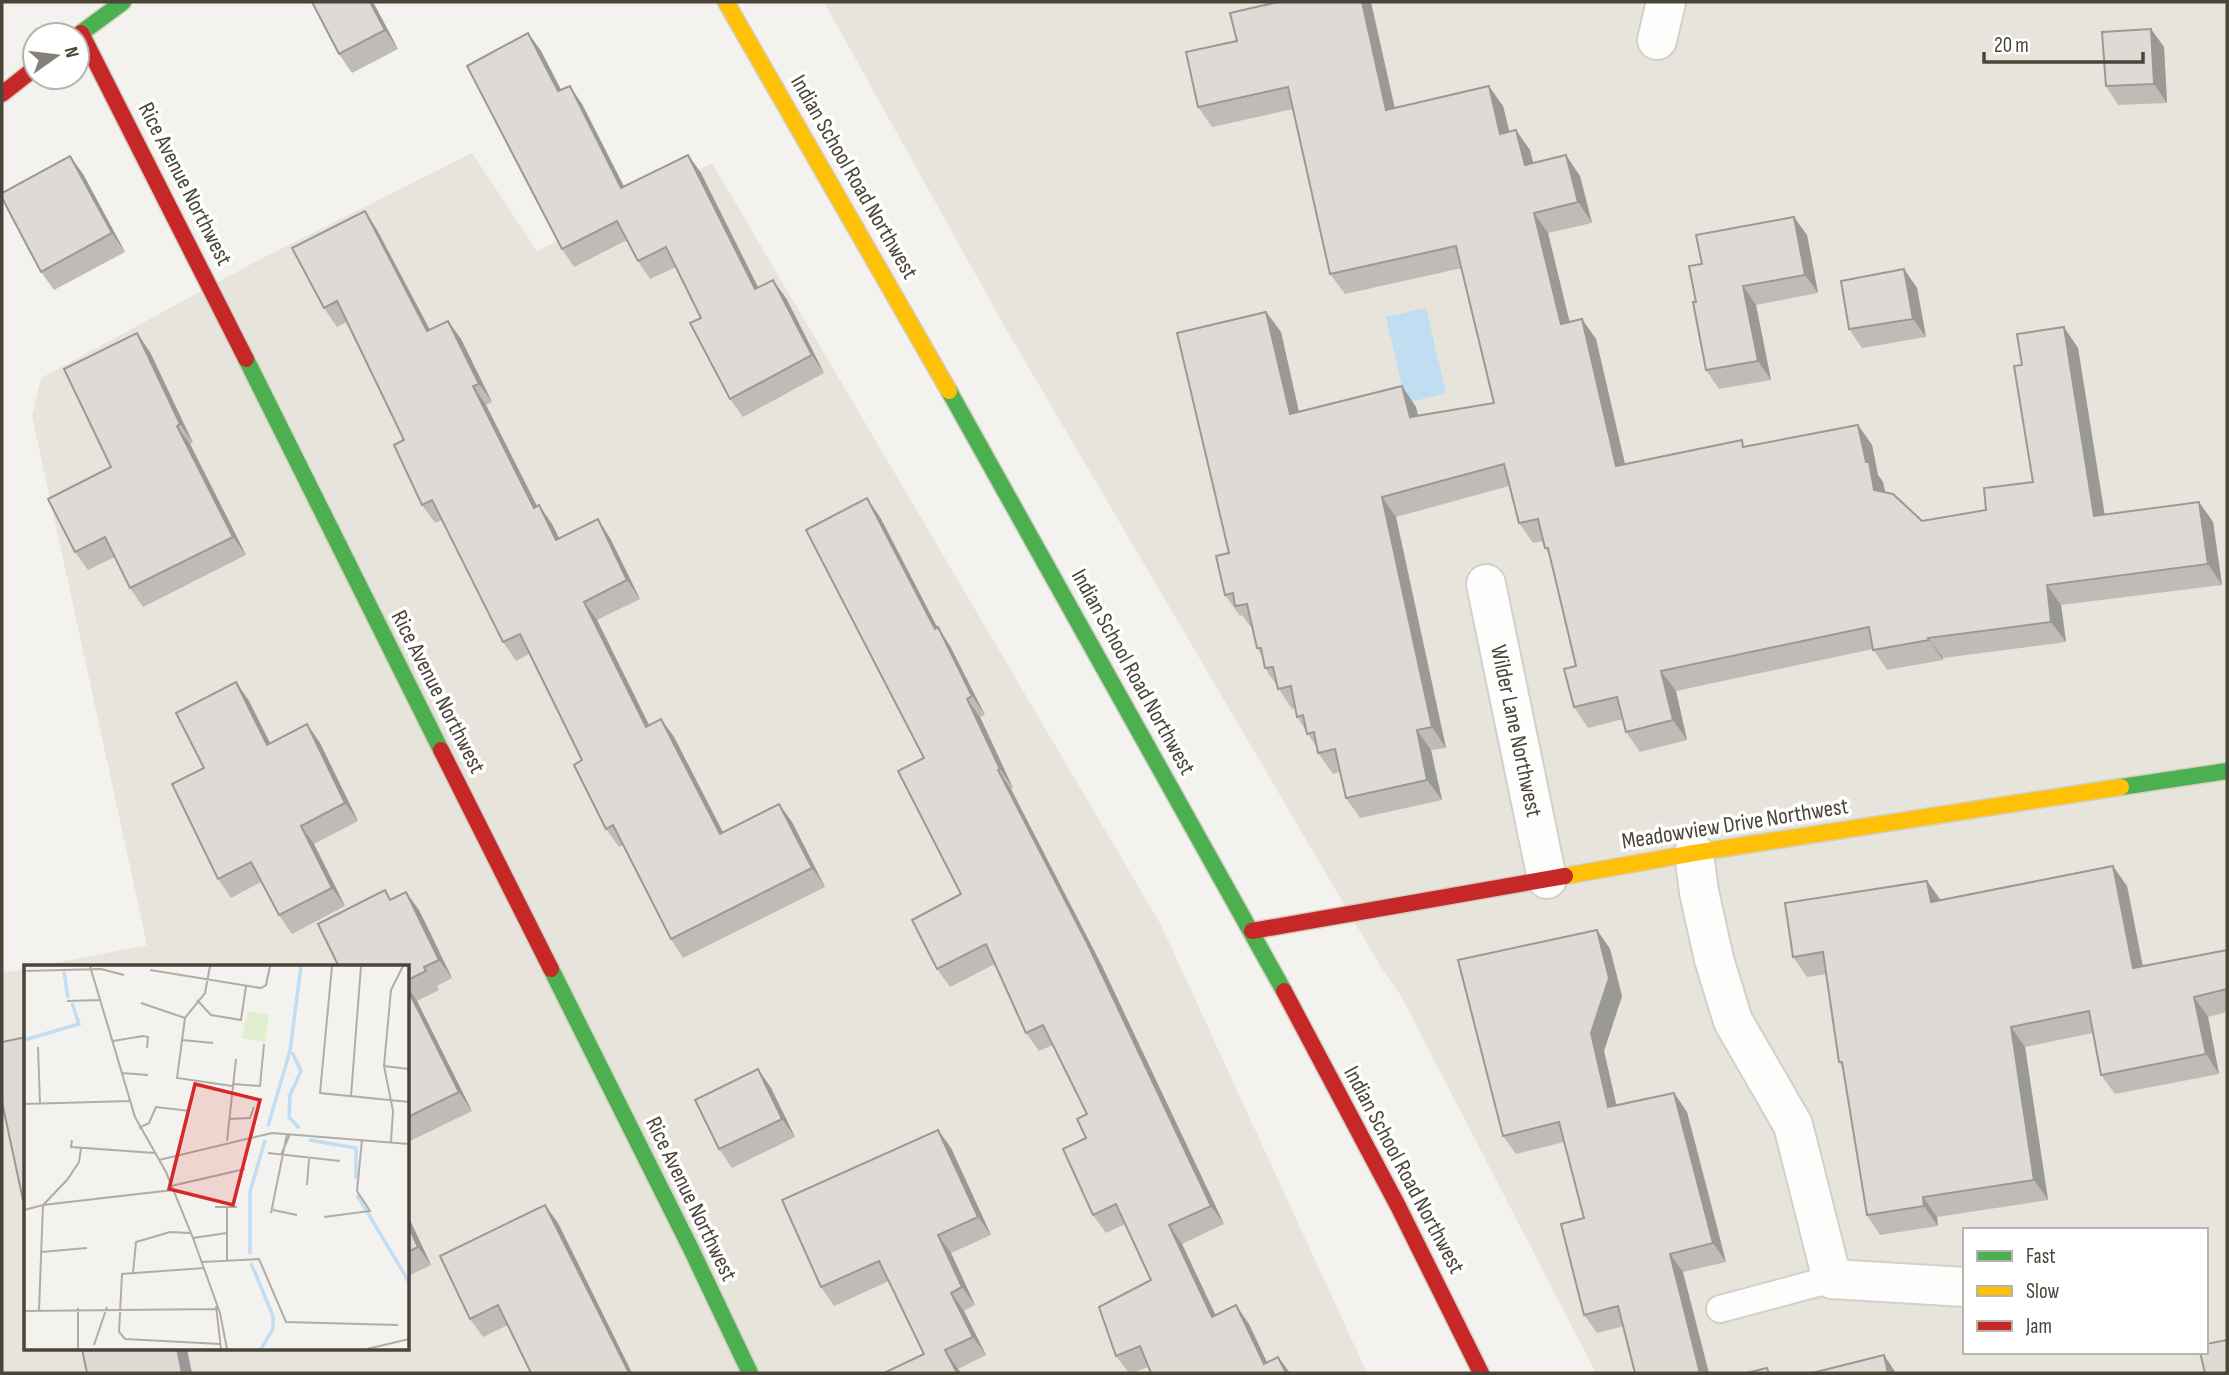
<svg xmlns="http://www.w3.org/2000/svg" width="2229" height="1375" font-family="'Sofia Sans Condensed',sans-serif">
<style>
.residential{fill:#e7e4dc;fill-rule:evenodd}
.water{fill:#c0ddf1}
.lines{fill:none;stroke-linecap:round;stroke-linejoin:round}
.lane-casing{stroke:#d2d0cb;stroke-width:30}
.street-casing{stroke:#d2d0cb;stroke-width:42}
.fast-casing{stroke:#d3cfc5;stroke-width:19}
.slow-casing{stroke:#d3cfc5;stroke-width:19}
.jam-casing{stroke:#d3cfc5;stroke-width:19}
.lane{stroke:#fdfdfc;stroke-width:26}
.street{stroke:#fdfdfc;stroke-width:38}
.fast{stroke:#4caf50;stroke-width:16}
.slow{stroke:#ffc107;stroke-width:16}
.jam{stroke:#c62828;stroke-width:16}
.wall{fill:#bfbcb8}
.shaded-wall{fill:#9b9996}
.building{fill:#dedbd6;stroke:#9b9996;stroke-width:2}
.labels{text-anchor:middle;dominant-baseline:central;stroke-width:7;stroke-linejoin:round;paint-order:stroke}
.street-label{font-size:23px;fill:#4b4439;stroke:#fff}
.inset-river{fill:none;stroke:#c0ddf1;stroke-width:3.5}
.inset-road{fill:none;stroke:#b0aca6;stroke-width:2}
.view{fill:#d62828;fill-opacity:0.15;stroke:#d62828;stroke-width:3.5}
.inset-edge{fill:none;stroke:#4b4439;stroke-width:3.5}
</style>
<rect width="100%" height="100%" fill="#f4f2ee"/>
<g class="residential">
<path d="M824 2H2227V1373H1596L1401 996 1381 967 1006 329ZM1965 1230H2206V1352H1965Z"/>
<path d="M472 153 537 251 712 163 1161 925 1367 1373H2V973L26 969V1349H408V967H34L147 945 32 416 41 378 257 261Z"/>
</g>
<path class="water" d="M1426 308 1446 393 1406 403 1386 317Z"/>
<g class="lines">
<defs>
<path id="lane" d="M1720 1309 1832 1279"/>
<g id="street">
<path d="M1657 40 1666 2"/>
<path d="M1486 584 1547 879"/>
<path d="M1694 853 1699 892 1714 959 1733 1021 1793 1125 1832 1279 1965 1287"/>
</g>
<g id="fast">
<path d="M77 36 123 2"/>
<path d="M246 359 441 750"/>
<path d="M949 391 1284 991"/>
<path d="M2121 787 2227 771"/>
<path d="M551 969 691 1249 750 1373"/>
</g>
<g id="slow">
<path d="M726 2 949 391"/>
<path d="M1565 876 1694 853 2121 787"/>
</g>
<g id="jam">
<path d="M81 33 246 359"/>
<path d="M2 94 35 68"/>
<path d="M441 750 551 969"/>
<path d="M1252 931 1565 876"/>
<path d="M1284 991 1398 1206 1481 1373"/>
</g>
</defs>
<use href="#lane" class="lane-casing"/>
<use href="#street" class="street-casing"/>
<use href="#fast" class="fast-casing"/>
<use href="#slow" class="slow-casing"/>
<use href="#jam" class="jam-casing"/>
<use href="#lane" class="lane"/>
<use href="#street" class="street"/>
<use href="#fast" class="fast"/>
<use href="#slow" class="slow"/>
<use href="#jam" class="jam"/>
</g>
<g class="wall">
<path d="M312 2H373L398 49 352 73 339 54Z"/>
<path d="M2151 29 2164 47 2167 103 2118 105 2106 86Z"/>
<path d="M528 33 541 51 561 90 582 104 624 187 688 155 701 173 758 288 786 298 824 373 743 417 730 399 701 318 676 267 650 279 638 261 627 240 574 267 562 249Z"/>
<path d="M1237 41 1395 108 1503 106 1509 132 1530 150 1533 163 1580 176 1592 223 1548 233 1569 322 1596 339 1625 464 1747 447 1858 425 1872 445 1878 475 1883 482 1885 493 1922 521 1986 510 2033 482 2022 365 2078 348 2105 515 2199 502 2213 522 2222 585 2061 605 2066 642 1943 658V660L1887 670 1873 649 1676 691 1687 740 1640 752 1626 732 1623 719 1588 728 1574 707 1576 666 1550 556 1545 548 1543 541 1533 543 1519 523 1509 486 1396 517 1446 748 1431 750 1442 800 1360 818 1346 798 1340 772 1333 774 1318 753 1317 748 1297 717 1296 708 1292 709 1265 668 1263 658 1257 648 1252 626H1250L1242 615 1240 616 1225 595 1229 553 1266 312 1281 332 1299 412 1402 386 1416 407 1418 416 1494 403 1462 268 1345 294 1330 274 1293 109 1212 127 1198 107Z"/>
<path d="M83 174 125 252 54 290 41 272Z"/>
<path d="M365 211 377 230 430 330 448 321 461 339 492 402 486 405 537 506 539 505 552 524 559 538H610L640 599 597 620 649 725 661 719 674 737 723 832 779 804 792 822 825 887 683 958 671 939 623 845 619 847 606 829 582 760 529 654 516 661 503 642 442 520 435 523 422 505 404 440 347 322 337 327 324 308Z"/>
<path d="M1807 235 1818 293 1756 305 1771 380 1719 389 1706 370 1696 302Z"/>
<path d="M1904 269 1917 288 1926 337 1862 348 1849 329Z"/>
<path d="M150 352 193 443 190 444 246 555 143 607 130 588 115 557 88 570 75 552 111 467Z"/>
<path d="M880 517 937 627 950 646 985 715 980 717 1013 788 1011 789 1102 966 1224 1224 1182 1244 1216 1315 1249 1324 1267 1363 1278 1357 1290 1373H1151L1148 1367 1132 1373H1129L1116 1356 1151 1280 1125 1224 1106 1233 1093 1215 1086 1138 1087 1114 1053 1045 1039 1051 1026 1033 995 964 950 987 937 969 961 894 924 758Z"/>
<path d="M236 682 249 701 270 743 307 724 320 743 358 821 314 844 345 906 292 934 279 915 261 882 231 898 218 879 204 768Z"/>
<path d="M1927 881 1941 900 2127 886 2143 966 2227 950V1012L2208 1017 2219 1074 2115 1094 2101 1075 2093 1033 2025 1047 2048 1200 1937 1217 1938 1226 1880 1235 1867 1215 1843 1068 1839 1062 1827 974 1807 977 1793 957Z"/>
<path d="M392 899 419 910 452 978 437 986 439 990 417 1001 472 1111 408 1142V967Z"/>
<path d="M1597 930 1610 949 1622 996 1604 1051 1616 1105 1674 1093 1687 1112 1726 1262 1683 1272 1624 1326 1597 1333 1584 1315V1218L1564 1142 1516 1154 1503 1136Z"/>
<path d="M758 1069 771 1088 795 1137 732 1168 719 1149Z"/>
<path d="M938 1130 951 1148 991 1235 951 1253 975 1305 964 1311 986 1355 958 1369 961 1373H884L924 1354 889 1281 834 1306 821 1287Z"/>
<path d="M545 1205 558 1223 632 1373H531L508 1325 483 1337 470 1319Z"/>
<path d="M408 1216 431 1265 408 1276Z"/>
</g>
<g class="shaded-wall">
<path d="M370 2H373L398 49 385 30Z"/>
<path d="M1362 2H1371L1400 131 1386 110Z"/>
<path d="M2151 29 2164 47 2167 103 2154 84Z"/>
<path d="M528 33 541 51 571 109 558 91Z"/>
<path d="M570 86 582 104 634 206 621 188Z"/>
<path d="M1489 86 1503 106 1515 154 1500 134Z"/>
<path d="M1516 130 1530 150 1539 185 1525 165Z"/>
<path d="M688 155 701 173 768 307 755 289Z"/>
<path d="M1566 155 1580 176 1592 223 1578 202Z"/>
<path d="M70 156 83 174 125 252 112 233Z"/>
<path d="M365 211 377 230 440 349 427 331Z"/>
<path d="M1534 213 1548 233 1575 344 1561 324Z"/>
<path d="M1794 217 1807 235 1818 293 1805 275Z"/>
<path d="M1904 269 1917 288 1926 337 1913 319Z"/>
<path d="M773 280 786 298 824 373 812 355Z"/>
<path d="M1743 286 1756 305 1771 380 1758 361Z"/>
<path d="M1266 312 1281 332 1304 435 1290 414Z"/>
<path d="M1582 319 1596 339 1630 486 1616 466Z"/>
<path d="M448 321 461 339 492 402 479 384Z"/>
<path d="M2064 327 2078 348 2108 537 2094 516Z"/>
<path d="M137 333 150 352 193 443 180 424Z"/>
<path d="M473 386 486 405 547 526 534 508Z"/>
<path d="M1402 386 1416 407 1424 438 1410 417Z"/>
<path d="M1858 425 1872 445 1878 475 1883 482 1889 511 1874 490 1866 462Z"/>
<path d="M177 426 190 444 246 555 233 537Z"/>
<path d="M1382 497 1396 517 1446 748 1432 727Z"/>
<path d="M867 498 880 517 947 646 938 627 950 646 985 715 972 696 935 629Z"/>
<path d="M2199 502 2213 522 2222 585 2208 564Z"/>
<path d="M539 505 552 524 569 558 556 540Z"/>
<path d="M598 519 610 538 640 599 627 580Z"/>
<path d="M2047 585 2061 605 2066 642 2051 622Z"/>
<path d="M584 602 597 620 659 745 646 727Z"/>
<path d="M1928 638 1943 658V660L1929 640Z"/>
<path d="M1661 671 1676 691 1687 740 1673 720Z"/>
<path d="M236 682 249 701 280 763 267 745Z"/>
<path d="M967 699 980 717 1013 788 1000 769Z"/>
<path d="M661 719 674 737 733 852 720 834Z"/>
<path d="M307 724 320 743 358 821 345 803Z"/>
<path d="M1417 730 1431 750 1442 800 1427 780Z"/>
<path d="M998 770 1011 789 1102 966 1224 1224 1211 1206Z"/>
<path d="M779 804 792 822 825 887 812 868Z"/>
<path d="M301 826 314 844 345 906 332 888Z"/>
<path d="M2113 866 2127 886 2147 988 2133 968Z"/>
<path d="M1927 881 1941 901 1931 902Z"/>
<path d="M406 892 419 910 452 978 439 960Z"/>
<path d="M1597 930 1610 949 1622 996 1604 1051 1621 1125 1608 1107 1591 1033Z"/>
<path d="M408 988 417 1001 472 1111 459 1092 408 990Z"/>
<path d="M2194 997 2208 1017 2219 1074 2206 1054Z"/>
<path d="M2011 1027 2025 1047 2048 1200 2034 1180Z"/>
<path d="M758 1069 771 1088 795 1137 782 1119Z"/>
<path d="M1674 1093 1687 1112 1726 1262 1713 1243Z"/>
<path d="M938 1130 951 1148 991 1235 978 1217Z"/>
<path d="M1923 1197 1937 1217 1938 1226 1924 1206Z"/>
<path d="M545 1205 558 1223 632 1373H629Z"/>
<path d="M408 1216 431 1265 418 1247 408 1225Z"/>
<path d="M1169 1225 1182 1244 1225 1336 1212 1317Z"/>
<path d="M938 1235 951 1253 975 1305 962 1287Z"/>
<path d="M1670 1254 1683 1272 1709 1373H1700Z"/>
<path d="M951 1293 964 1311 986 1355 973 1337Z"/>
<path d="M1236 1305 1249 1324 1272 1373 1264 1364Z"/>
<path d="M177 1349H187L192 1373H182Z"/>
<path d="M945 1350 958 1369 961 1373H957Z"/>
<path d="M1884 1355 1896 1373H1888Z"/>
<path d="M1278 1357 1290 1373H1286Z"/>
</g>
<g class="building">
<path d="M312 2H370L385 30 339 54Z"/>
<path d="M1278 2H1362L1386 110 1489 86 1500 134 1516 130 1525 165 1566 155 1578 202 1534 213 1561 324 1582 319 1616 466 1742 440 1743 447 1858 425 1866 462H1869L1874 490 1893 494 1922 521 1986 510 1984 488 2033 482 2014 366 2022 365 2017 334 2064 327 2094 516 2199 502 2208 564 2047 585 2051 622 1928 638 1929 640 1873 650 1869 627 1661 671 1673 720 1626 732 1617 697 1574 707 1564 669 1576 666 1548 548H1545L1538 519 1519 523 1504 464 1382 497 1432 727 1417 730 1427 780 1346 798 1335 749 1318 753 1314 732 1307 734 1303 715 1297 717 1291 686 1278 689 1273 667 1265 668 1261 648H1257L1247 604 1235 606 1233 593 1225 595 1216 556 1229 553 1177 333 1266 312 1290 414 1402 386 1410 417 1494 403 1456 246 1330 274 1288 87 1198 107 1186 52 1237 41 1230 13Z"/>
<path d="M2151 29 2154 84 2106 86 2102 32Z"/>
<path d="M528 33 558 91 570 86 621 188 688 155 755 289 773 280 812 355 730 399 690 323 701 318 666 247 638 261 617 221 562 249 467 66Z"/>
<path d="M70 156 112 233 41 272 2 198V193Z"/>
<path d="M365 211 427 331 448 321 479 384 473 386 534 508 539 505 556 540 598 519 627 580 584 602 646 727 661 719 720 834 779 804 812 868 671 939 613 825 606 829 574 765 582 760 520 634 503 642 432 500 422 505 394 445 404 440 337 301 324 308 292 248Z"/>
<path d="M1794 217 1805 275 1743 286 1758 361 1706 370 1693 302H1696L1689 266 1702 264 1696 235Z"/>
<path d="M1904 269 1913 319 1849 329 1841 281Z"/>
<path d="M137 333 180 424 177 426 233 537 130 588 105 537 75 552 48 499 111 467 64 369Z"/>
<path d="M867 498 935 629 938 627 972 696 967 699 1000 769 998 770 1089 947 1211 1206 1169 1225 1212 1317 1236 1305 1264 1364 1278 1357 1286 1373H1151L1140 1346 1116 1356 1099 1307 1151 1280 1116 1204 1093 1215 1063 1149 1086 1138 1077 1119 1087 1114 1043 1025 1026 1033 986 944 937 969 912 920 961 894 898 771 924 758 806 530Z"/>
<path d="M236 682 267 745 307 724 345 803 301 826 332 888 279 915 251 862 218 879 172 784 204 768 176 713Z"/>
<path d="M2113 866 2133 968 2227 950V989L2194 997 2206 1054 2101 1075 2089 1011 2011 1027 2034 1180 1923 1197 1924 1206 1867 1215 1842 1062H1839L1823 952 1793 957 1785 903 1927 881 1931 902Z"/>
<path d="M385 890 390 900 406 892 439 960 424 967 426 971 408 980V967H339L318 924Z"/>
<path d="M1597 930 1609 978 1591 1033 1608 1107 1674 1093 1713 1243 1670 1254 1700 1373H1635L1618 1306 1584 1315 1561 1224 1584 1218 1559 1122 1503 1136 1458 960Z"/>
<path d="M408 990 459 1092 408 1117Z"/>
<path d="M26 1037V1214L2 1102V1042Z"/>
<path d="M758 1069 782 1119 719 1149 695 1100Z"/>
<path d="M938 1130 978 1217 938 1235 962 1287 951 1293 973 1337 945 1350 957 1373H884L924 1354 879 1261 821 1287 782 1200Z"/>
<path d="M545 1205 629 1373H531L498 1305 470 1319 440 1256Z"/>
<path d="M408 1225 418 1247 408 1252Z"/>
<path d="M2227 1340V1373H2205L2200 1352H2206V1344Z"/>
<path d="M82 1349H177L182 1373H87Z"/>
<path d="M1884 1355 1888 1373H1812Z"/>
<path d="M1767 1368 1769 1373H1746Z"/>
</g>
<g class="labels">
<g class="street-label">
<text transform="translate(854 177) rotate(60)">Indian School Road Northwest</text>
<text transform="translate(185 184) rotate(63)">Rice Avenue Northwest</text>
<text transform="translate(1133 672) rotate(61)">Indian School Road Northwest</text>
<text transform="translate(438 692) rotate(63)">Rice Avenue Northwest</text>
<text transform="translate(1516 731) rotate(78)">Wilder Lane Northwest</text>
<text transform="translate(1735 824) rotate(-9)">Meadowview Drive Northwest</text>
<text transform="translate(1404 1170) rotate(62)">Indian School Road Northwest</text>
<text transform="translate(691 1199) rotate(64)">Rice Avenue Northwest</text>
</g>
</g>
<g transform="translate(24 965)">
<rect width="385" height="385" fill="#f4f2ee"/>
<path d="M224 46 245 50 241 77 217 73Z" fill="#e1eecf"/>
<path class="inset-river" d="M40 7 44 33M0 75 55 59 48 38M268 87 277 106 266 130 265 152 275 163M244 161 266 86 277 1M285 175 332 183V214M333 230 385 317M226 289V227L241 175M227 298 249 351V364L237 384"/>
<path class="inset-road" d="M66 1 111 152 142 207 169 273 196 348 203 384M186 1 181 28 161 53 153 113 208 121M308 1 296 128 385 137M126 5 237 23 242 20 246 1M0 6 77 4 100 10M173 35 187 50 217 55 222 21M43 36 76 35M117 38 161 53M158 75 189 78M89 76 119 71 124 72 123 83M14 82 16 139M360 101 385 104M98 108 124 110M208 119 236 121 240 79M327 131 337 1M0 139 106 136M205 154 226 153 230 142M115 163 125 158 132 142 166 146M48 175 47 182 131 188M203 176 212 94M367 177 369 146 360 101 367 25 379 1M244 188 316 196M257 190 266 169M135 195 248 168 385 179M283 220 285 194M147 221 221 204M191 242H213M0 245 19 240 43 215 55 197 57 183M249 245 273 250M247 248 263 169M300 252 346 246 333 226 338 175M169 273 203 268M17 287 63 283M203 295V242M178 297 235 294 262 357 374 360M180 303 98 309 95 367 101 374 196 379M109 308 112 277 146 267 166 268M192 341 197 384M54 343V384M15 345 19 240 149 225M0 346 195 344M70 380 83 342M343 384 385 374"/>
<path class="view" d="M171 119 236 135 209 240 145 224Z"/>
<rect width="385" height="385" class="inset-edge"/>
</g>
<rect width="2229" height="1375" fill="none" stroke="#4b4439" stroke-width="7"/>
<rect x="1963" y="1228" width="245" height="126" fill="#ffffff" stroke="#b7b4b0" stroke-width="2"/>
<rect x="1977" y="1251" width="35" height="10" fill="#4caf50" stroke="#b7b4b0" stroke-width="2"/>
<text x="2026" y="1263" font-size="21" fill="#4b4439">Fast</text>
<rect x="1977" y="1286" width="35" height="10" fill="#ffc107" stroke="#b7b4b0" stroke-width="2"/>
<text x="2026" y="1298" font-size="21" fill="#4b4439">Slow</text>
<rect x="1977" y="1321" width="35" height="10" fill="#c62828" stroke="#b7b4b0" stroke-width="2"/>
<text x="2026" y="1333" font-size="21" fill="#4b4439">Jam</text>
<g transform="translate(56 56) rotate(76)"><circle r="33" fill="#ffffff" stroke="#b7b4b0" stroke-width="2"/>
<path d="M0-5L12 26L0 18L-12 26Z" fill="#868178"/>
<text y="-10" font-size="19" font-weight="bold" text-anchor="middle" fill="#4b4439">N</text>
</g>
<path d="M1984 52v10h159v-10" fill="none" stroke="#4b4439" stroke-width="3.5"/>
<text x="1994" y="52" font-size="21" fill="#4b4439" stroke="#ffffff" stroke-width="5" paint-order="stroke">20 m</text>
</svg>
